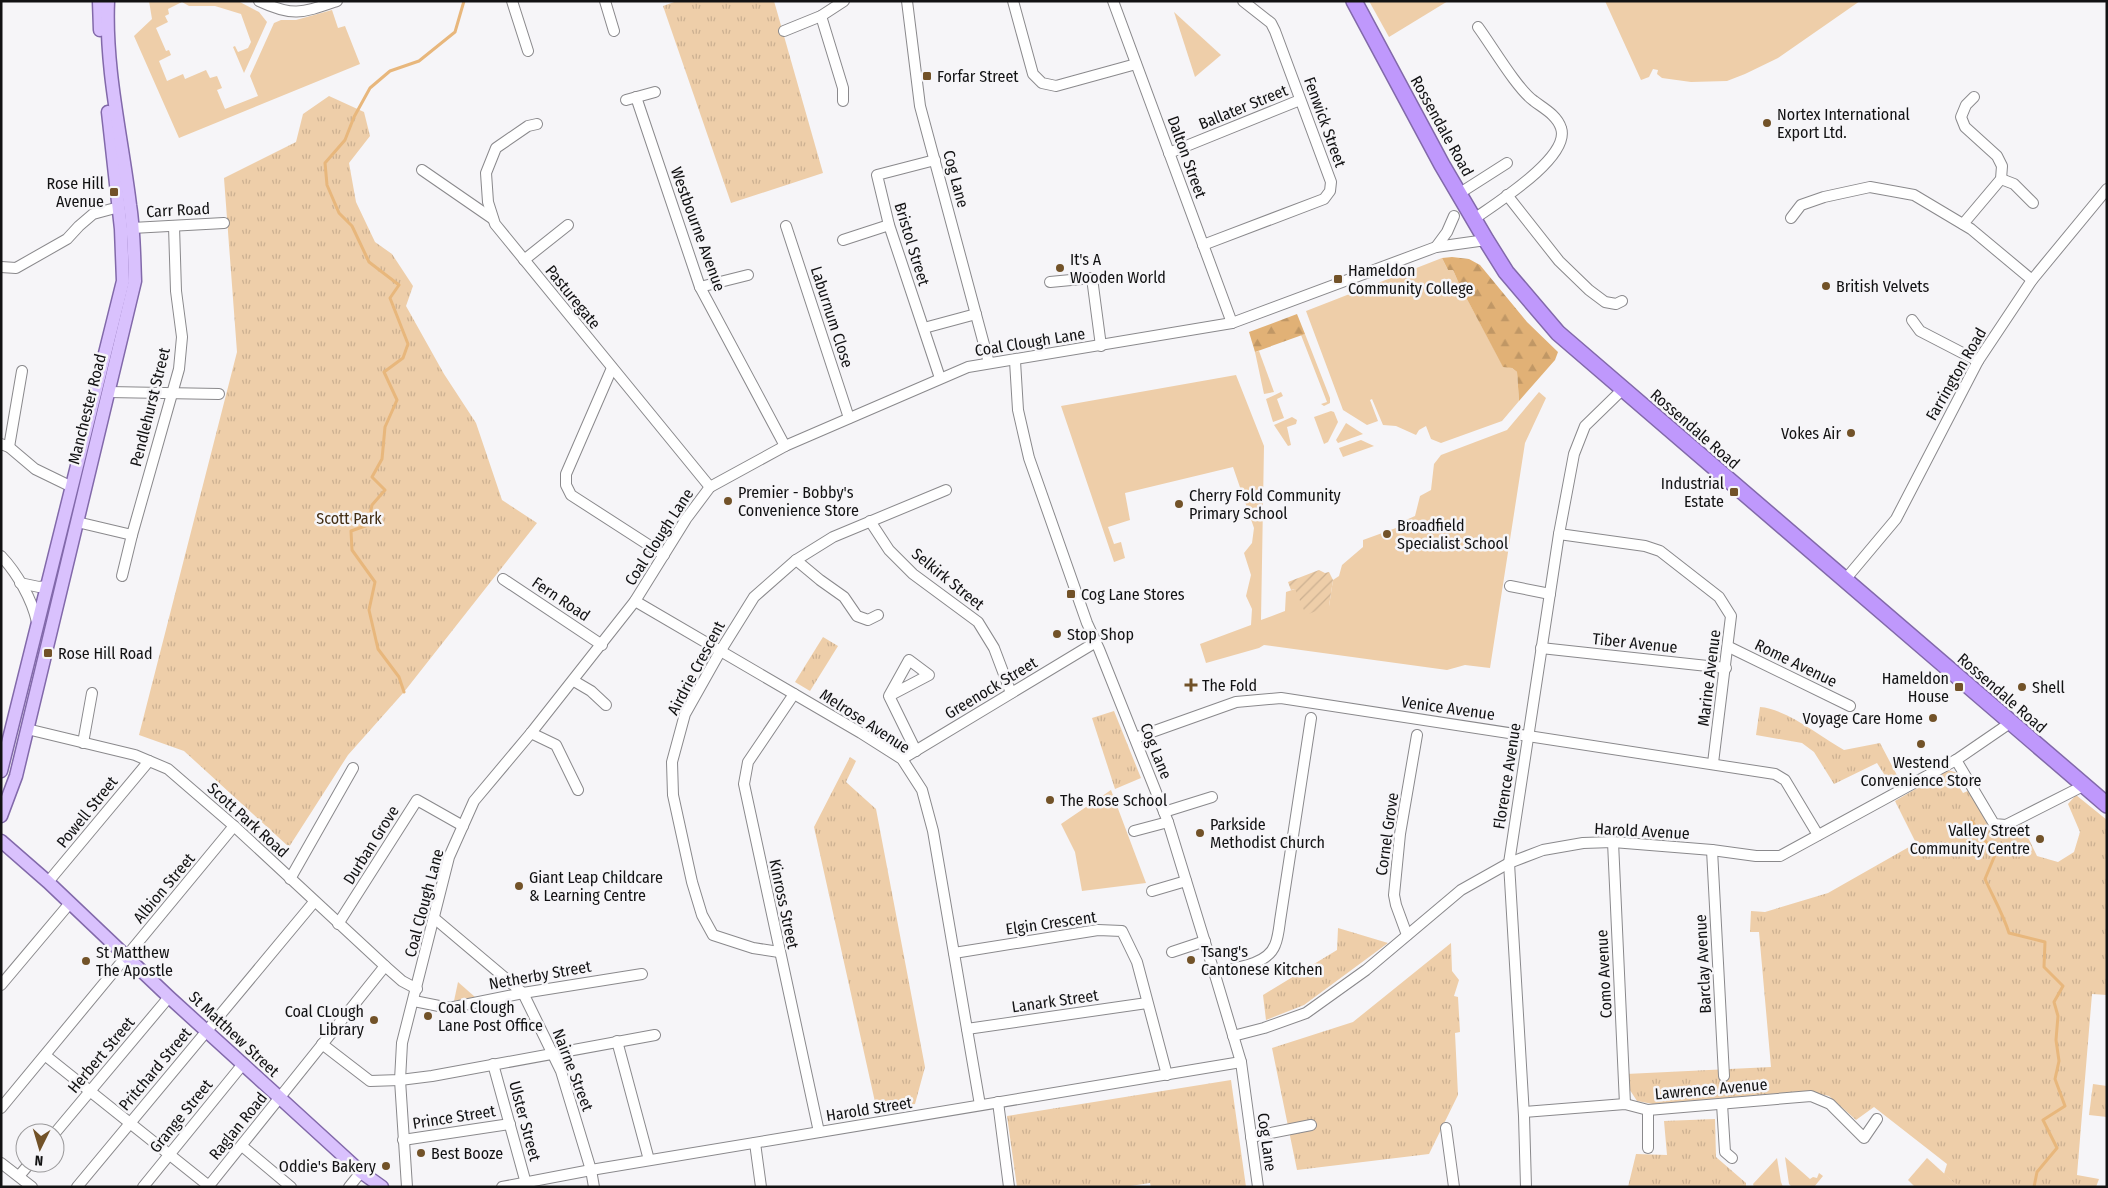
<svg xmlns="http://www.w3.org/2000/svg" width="2108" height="1188" font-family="'Fira Sans Condensed',sans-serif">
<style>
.grass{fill:#eecea9}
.forest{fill:url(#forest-firs)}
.park{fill:url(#park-tufts)}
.garden{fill:url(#garden-furrows)}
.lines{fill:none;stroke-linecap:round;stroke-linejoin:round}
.stream{stroke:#e8b77c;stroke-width:3}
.minor-casing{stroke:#8a898c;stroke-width:12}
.major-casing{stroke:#8269aa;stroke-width:15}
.highway-casing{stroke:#8269aa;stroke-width:18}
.minor{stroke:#fff;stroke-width:10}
.major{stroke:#d9c1fd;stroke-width:12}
.highway{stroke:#bf98fc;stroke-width:15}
.poi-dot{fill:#725228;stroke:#f6f5f8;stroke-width:2}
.labels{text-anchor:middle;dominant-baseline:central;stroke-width:5;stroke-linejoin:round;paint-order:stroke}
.poi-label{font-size:16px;fill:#121213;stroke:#f6f5f8;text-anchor:start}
.street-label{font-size:16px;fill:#121213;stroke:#f6f5f8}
.park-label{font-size:16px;fill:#422d13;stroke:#f6f5f8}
</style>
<defs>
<pattern id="forest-firs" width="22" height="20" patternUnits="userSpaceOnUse" patternTransform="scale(1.25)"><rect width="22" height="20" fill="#e1b176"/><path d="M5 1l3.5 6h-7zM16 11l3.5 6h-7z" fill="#c09765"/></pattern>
<pattern id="park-tufts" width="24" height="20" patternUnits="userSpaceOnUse" patternTransform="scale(1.25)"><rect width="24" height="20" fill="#eecea9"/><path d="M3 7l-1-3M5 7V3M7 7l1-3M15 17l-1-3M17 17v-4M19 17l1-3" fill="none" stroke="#cbb091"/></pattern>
<pattern id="garden-furrows" width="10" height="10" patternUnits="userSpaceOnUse" patternTransform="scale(1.25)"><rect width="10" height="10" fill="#eecea9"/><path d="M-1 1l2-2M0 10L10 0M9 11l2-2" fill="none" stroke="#cbb091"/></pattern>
</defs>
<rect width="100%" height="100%" fill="#f6f5f8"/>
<g class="grass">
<path d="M149 1H238L259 12 267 22 244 73 233 47 235 46 238 52 248 48 251 42 241 14 215 6H189L182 2 168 9 169 14 165 16 168 22 156 28 166 51 169 50 171 55 159 61 167 81 183 74 185 79 206 70 210 78 217 76 222 88 217 90 225 109 258 96 250 76 274 23 281 20H296L332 10 338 28 345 26 360 64 179 138 134 36 152 19Z"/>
<path d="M1369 1H1448L1389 37Z"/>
<path d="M1605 1H1860L1778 58 1745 74 1727 81 1691 82 1662 78 1657 74 1658 70 1653 69 1649 77 1641 80Z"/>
<path d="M1174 12 1221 55 1195 77Z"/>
<path d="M1442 258 1448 270H1453L1460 286 1503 366 1512 368 1517 372 1519 401 1502 421 1441 443 1431 439 1426 426 1419 430 1416 435 1396 426 1383 425 1372 399 1370 400 1378 421 1367 425 1343 410 1306 311Z"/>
<path d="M1305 334 1330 398V403L1324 406 1321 404 1327 402 1301 335Z"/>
<path d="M1259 351 1274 392 1264 394 1255 352Z"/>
<path d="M1236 375 1264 446 1261 620 1285 611 1286 592 1295 589 1329 606 1333 580 1339 576 1342 565 1363 547V540L1407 524 1406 520 1415 516 1420 496 1431 490 1434 464 1441 455 1507 430 1539 392 1546 398 1525 443 1490 668 1465 665 1447 670 1264 645 1259 648 1206 663 1200 644 1251 625 1252 609 1246 596 1251 575 1244 553 1252 543 1254 528 1233 467 1125 493 1130 520 1108 527 1114 544 1121 542 1125 558 1114 562 1061 406Z"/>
<path d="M1281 392 1283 396 1277 399 1284 418 1273 422 1266 399Z"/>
<path d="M1331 411 1334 412 1338 422 1328 442 1324 444 1314 417Z"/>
<path d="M1292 417 1297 420 1296 424 1287 427 1291 445 1288 446 1274 425Z"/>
<path d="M1346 423 1363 434 1338 443 1336 440Z"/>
<path d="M1361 440 1374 446 1343 457 1339 448Z"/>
<path d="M1111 790 1146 883 1082 891 1075 852 1061 824Z"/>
<path d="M458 982 475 997 454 1001Z"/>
<path d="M1785 1157 1810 1179 1813 1177 1817 1178 1819 1173 1823 1176 1814 1187H1792L1789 1184Z"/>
<path d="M1777 1158 1781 1182 1783 1187H1754L1753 1184Z"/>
<path d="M1927 1158 1959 1187H1915L1908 1180Z"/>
</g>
<g class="forest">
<path d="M1452 257 1469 259 1480 265 1527 322 1558 352 1555 360 1519 401 1517 372 1512 368 1503 367 1460 286 1453 270H1448L1442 258Z"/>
<path d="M1297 314 1305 334 1255 352 1249 332Z"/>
</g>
<g class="park">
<path d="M677 1H774L823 173 731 203 663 6Z"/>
<path d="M329 96 364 112 370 136 349 163 356 202 375 242 392 254 413 286 406 306 444 374 476 423 502 500 537 523 404 692 348 755 289 847 184 751 139 735 237 352 224 178 296 142 303 114Z"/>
<path d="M823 637 838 646 810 691 795 682Z"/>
<path d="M1760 707C1787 709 1821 737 1844 750L1880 743 1900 781 1891 785 1877 763 1834 784 1814 752 1802 743 1756 735Z"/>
<path d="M1114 711 1141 778 1115 789 1092 718Z"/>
<path d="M850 757 856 761 846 782 876 809 925 1067 915 1104 877 1111 814 827Z"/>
<path d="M1948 770 1958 773 1953 777 1963 793 1970 790 1993 829 2019 819 2037 856 2058 862 2074 852 2080 832 2068 804 2076 795 2107 820V995L2092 994 2077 1175 2099 1179 2096 1187H1959L1944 1174 1947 1164 1874 1107 1856 1120 1829 1096 1807 1091 1653 1104 1637 1101 1626 1084V1074L1771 1067 1759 932H1750L1751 911 1765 912 1828 893 1916 843 1895 801Z"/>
<path d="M1338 928 1388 943 1304 1005 1266 1020 1263 995 1337 950Z"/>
<path d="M1451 943 1452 971 1459 980 1454 996 1458 997 1460 1032 1455 1033 1458 1095 1429 1154 1297 1170 1272 1048 1353 1022Z"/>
<path d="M1231 1080 1246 1187H1151L1150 1183 1124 1187H1017L1007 1116Z"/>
<path d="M2093 1084 2107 1086V1117L2089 1115Z"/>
<path d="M1715 1119 1716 1157 1746 1183V1187H1628L1636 1154 1667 1155 1664 1121Z"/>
</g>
<path class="garden" d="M1319 570 1325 573 1329 572 1333 580 1329 606 1306 615 1295 589 1291 590 1288 582Z"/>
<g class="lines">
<g class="stream">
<path d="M404 692 399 677 378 649 369 610 375 582 352 550 351 531 368 525 372 505 385 490 372 477 382 459 385 427 397 400 384 372 403 358 408 344 390 298 399 285 369 262 352 226 339 213 327 185 325 163 345 140 354 117 370 88 390 71 419 61 455 32 464 1"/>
<path d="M1972 821 1995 855 1985 879C1993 897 2003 914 2009 933L2045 942 2044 967 2063 986 2054 1002 2058 1016 2056 1040 2059 1061 2055 1079 2065 1106 2043 1120 2057 1148 2037 1172 2034 1187"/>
</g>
<defs>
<g id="minor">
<path d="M259 1C293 17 302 13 337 1"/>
<path d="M512 1 528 51"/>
<path d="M605 1 614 31"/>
<path d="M907 1 920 106 989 363"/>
<path d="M1013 1 1033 74 1042 83 1056 86 1136 64"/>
<path d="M1113 1 1232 323"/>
<path d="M821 16 843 88V101"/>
<path d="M784 31 821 16 844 1"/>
<path d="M636 97 700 287 785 446"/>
<path d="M626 100 655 92"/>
<path d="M537 124 528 126 496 148 486 173 488 202 495 224 710 487"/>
<path d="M1169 153 1300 100"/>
<path d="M935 160 877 175 889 225 940 378"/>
<path d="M422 170 493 219"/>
<path d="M2001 179 2014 184 2033 203"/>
<path d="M1460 193 1507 163"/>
<path d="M1507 195 1559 261 1589 290 1605 302 1616 304 1622 301"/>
<path d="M1791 218 1801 205 1824 197 1870 187 1914 195 1971 229 2032 280"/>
<path d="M1474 219C1495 204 1571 157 1561 128 1557 115 1543 108 1534 101 1517 89 1492 46 1478 27"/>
<path d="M1963 224 2001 179 2002 166 1997 156 1965 127 1961 117 1966 105 1974 97"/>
<path d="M786 226 849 418"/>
<path d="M132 228 224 223"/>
<path d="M843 240 889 225"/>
<path d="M1203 245 1324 199 1330 191 1331 182 1275 31 1271 23 1243 1"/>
<path d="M1436 247 1447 232 1454 216"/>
<path d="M524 260 568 225"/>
<path d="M1 267 16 268 67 239 79 226 93 214 119 207"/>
<path d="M1050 282 1092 278 1101 346"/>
<path d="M700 287 748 275"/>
<path d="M1912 320 1920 331 1978 361"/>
<path d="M924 328 976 314"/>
<path d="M1015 361 1018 410 1029 458 1087 623 1099 649 1168 822 1215 975 1241 1062 1258 1187"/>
<path d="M612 368 566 474V485L571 495 664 555"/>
<path d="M108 392 219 394"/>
<path d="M1 444 9 447 35 469 72 487"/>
<path d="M9 447 22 371"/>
<path d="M870 521 889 550 913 574 978 622 994 648 1011 693"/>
<path d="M77 522 132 535 179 369 182 337 176 291 174 226"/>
<path d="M1559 534 1645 546 1660 551 1719 597 1731 616 1713 763"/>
<path d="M1 556C17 573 32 599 37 622"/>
<path d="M796 560 820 580 844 597 857 616 868 620 878 615"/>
<path d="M122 576 132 535"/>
<path d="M503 579 602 645"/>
<path d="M1844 581 1896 519 1978 361 2032 280 2107 189"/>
<path d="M20 583 39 587 47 586"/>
<path d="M1510 586 1550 594"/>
<path d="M635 601 861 733 902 759 922 790 933 831 980 1105"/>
<path d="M1729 647 1850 706"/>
<path d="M1541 648 1726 668"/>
<path d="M574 681 591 691 606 705"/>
<path d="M794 694 748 762 744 784 819 1132"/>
<path d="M889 696 929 675 909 660 889 696 916 751"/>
<path d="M27 729 135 755 168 769 234 826 385 966 402 981 417 989"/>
<path d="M531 733 556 745 578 790"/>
<path d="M1135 738 1236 702 1281 698 1775 774 1785 780 1818 835"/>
<path d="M83 743 92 693"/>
<path d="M902 759 1096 642"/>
<path d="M1956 760 1994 824 2006 825 2083 786"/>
<path d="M1164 812 1212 797"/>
<path d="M1134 831 1168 822"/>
<path d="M1613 842 1625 1104"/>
<path d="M1712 850 1724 1076"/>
<path d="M290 879 353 768"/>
<path d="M48 882 149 761"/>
<path d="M1152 891 1186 881"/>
<path d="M434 918 523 993 561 1071 591 1170 594 1187"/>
<path d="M338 924 417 800 463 826"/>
<path d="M1407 935 1396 905 1394 895 1400 834 1417 735"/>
<path d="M779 952 753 948 713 935 702 915 692 882 673 795 672 762 685 714 721 650 754 597 796 560 833 537 946 490"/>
<path d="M1172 952 1205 941"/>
<path d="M954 953 1098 930 1122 931 1137 962 1167 1075"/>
<path d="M1214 972C1233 968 1267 966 1275 945 1278 938 1279 929 1280 921L1311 718"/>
<path d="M1 985 70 903"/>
<path d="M414 1001 449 1008 523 993 642 974"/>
<path d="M967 1029 1147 1003"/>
<path d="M1233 1036 1264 1028 1306 1013 1366 970 1461 890 1509 863 1543 850 1583 843 1613 842 1712 850 1756 856H1780L1956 760 2010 723"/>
<path d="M617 1041 649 1160"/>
<path d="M322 1044 370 1081 400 1080 432 1076 655 1035"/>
<path d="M46 1056 210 1187"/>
<path d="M493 1064 527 1187"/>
<path d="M998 1102 1009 1187"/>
<path d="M1722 1104 1725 1152 1732 1158"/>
<path d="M1 1108 234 826"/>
<path d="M1524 1112 1625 1104 1648 1110 1811 1096 1830 1104 1864 1138 1877 1119"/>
<path d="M1446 1128 1454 1187"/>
<path d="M55 1133 169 997"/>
<path d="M1251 1137 1311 1125"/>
<path d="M403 1140 510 1124"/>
<path d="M755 1143 761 1187"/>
<path d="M242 1146 291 1187"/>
<path d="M1648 1148V1110"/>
<path d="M1 1163 32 1187"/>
<path d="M19 1176 30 1163"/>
<path d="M77 1187 314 902"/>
<path d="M143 1187 243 1064"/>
<path d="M208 1187 385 966"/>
<path d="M349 1187 361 1172"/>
<path d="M407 1187 400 1080 402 1043 449 857 474 801 531 733 635 601 686 519 710 487 785 446 968 367 1232 323 1436 247 1486 240"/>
<path d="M502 1187 591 1170 1241 1062"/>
<path d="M1526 1187 1524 1116 1509 863 1559 534 1574 454 1585 426 1622 390"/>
</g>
<g id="major">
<path d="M99 1 100 30"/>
<path d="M1 771 123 281 121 229 108 112"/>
<path d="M1 816 16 776 135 281C134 256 134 230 130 205 122 138 105 70 108 1"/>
<path d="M1 841 48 882 169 997 280 1098 361 1172 382 1187"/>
</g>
<path id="highway" d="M1354 1 1442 165 1486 240 1506 272 1558 333 2107 805"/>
</defs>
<use href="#minor" class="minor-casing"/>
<use href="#major" class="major-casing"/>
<use href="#highway" class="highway-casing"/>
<use href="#minor" class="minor"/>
<use href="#major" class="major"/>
<use href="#highway" class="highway"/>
</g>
<g class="poi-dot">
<rect x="922" y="71" width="10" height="10" rx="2.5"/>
<circle cx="1767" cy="123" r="5"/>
<rect x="109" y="187" width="10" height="10" rx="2.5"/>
<circle cx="1060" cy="268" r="5"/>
<rect x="1333" y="274" width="10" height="10" rx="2.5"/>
<circle cx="1826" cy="286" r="5"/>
<circle cx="1851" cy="433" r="5"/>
<rect x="1729" y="487" width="10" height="10" rx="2.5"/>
<circle cx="728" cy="501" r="5"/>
<circle cx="1179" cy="504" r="5"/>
<circle cx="1387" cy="534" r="5"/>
<rect x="1066" y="589" width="10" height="10" rx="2.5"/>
<circle cx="1057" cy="634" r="5"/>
<rect x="43" y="648" width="10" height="10" rx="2.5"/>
<path d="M1188.5 677.5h5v5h5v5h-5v5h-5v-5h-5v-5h5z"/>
<rect x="1954" y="682" width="10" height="10" rx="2.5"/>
<circle cx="2022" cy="687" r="5"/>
<circle cx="1933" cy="718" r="5"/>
<circle cx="1921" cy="744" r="5"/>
<circle cx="1050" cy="800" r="5"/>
<circle cx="1200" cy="833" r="5"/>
<circle cx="2040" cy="839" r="5"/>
<circle cx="519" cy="886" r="5"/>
<circle cx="1191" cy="960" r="5"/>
<circle cx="86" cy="961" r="5"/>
<circle cx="428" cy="1016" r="5"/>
<circle cx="374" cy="1020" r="5"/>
<circle cx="421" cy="1153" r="5"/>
<circle cx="386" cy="1166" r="5"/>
</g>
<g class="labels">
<g class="poi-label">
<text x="937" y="76">Forfar Street</text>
<text x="1777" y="114">Nortex International<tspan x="1777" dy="18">Export Ltd.</tspan></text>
<text x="104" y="183" text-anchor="end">Rose Hill<tspan x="104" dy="18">Avenue</tspan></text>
<text x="1070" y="259">It's A<tspan x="1070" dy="18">Wooden World</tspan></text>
<text x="1348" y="270">Hameldon<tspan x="1348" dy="18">Community College</tspan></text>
<text x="1836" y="286">British Velvets</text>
<text x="1841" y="433" text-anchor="end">Vokes Air</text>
<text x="1724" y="483" text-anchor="end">Industrial<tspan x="1724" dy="18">Estate</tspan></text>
<text x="738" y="492">Premier - Bobby's<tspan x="738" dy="18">Convenience Store</tspan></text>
<text x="1189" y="495">Cherry Fold Community<tspan x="1189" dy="18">Primary School</tspan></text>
<text x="1397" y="525">Broadfield<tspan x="1397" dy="18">Specialist School</tspan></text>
<text x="1081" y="594">Cog Lane Stores</text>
<text x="1067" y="634">Stop Shop</text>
<text x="58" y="653">Rose Hill Road</text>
<text x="1949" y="678" text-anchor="end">Hameldon<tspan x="1949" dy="18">House</tspan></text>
<text x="1202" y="685">The Fold</text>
<text x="2032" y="687">Shell</text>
<text x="1923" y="718" text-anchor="end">Voyage Care Home</text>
<text x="1921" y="762" text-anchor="middle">Westend<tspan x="1921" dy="18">Convenience Store</tspan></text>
<text x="1060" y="800">The Rose School</text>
<text x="1210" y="824">Parkside<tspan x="1210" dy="18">Methodist Church</tspan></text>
<text x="2030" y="830" text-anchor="end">Valley Street<tspan x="2030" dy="18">Community Centre</tspan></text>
<text x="529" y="877">Giant Leap Childcare<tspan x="529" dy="18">&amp; Learning Centre</tspan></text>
<text x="1201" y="951">Tsang's<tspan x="1201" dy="18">Cantonese Kitchen</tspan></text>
<text x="96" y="952">St Matthew<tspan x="96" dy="18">The Apostle</tspan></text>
<text x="438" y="1007">Coal Clough<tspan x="438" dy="18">Lane Post Office</tspan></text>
<text x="364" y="1011" text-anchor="end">Coal CLough<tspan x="364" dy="18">Library</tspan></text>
<text x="431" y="1153">Best Booze</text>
<text x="376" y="1166" text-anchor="end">Oddie's Bakery</text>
</g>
<g class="street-label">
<text transform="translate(1243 107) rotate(-22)">Ballater Street</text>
<text transform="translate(1325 122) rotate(70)">Fenwick Street</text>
<text transform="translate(1442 126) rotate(61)">Rossendale Road</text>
<text transform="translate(1187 157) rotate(70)">Dalton Street</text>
<text transform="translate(956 179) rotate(75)">Cog Lane</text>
<text transform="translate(178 210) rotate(-3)">Carr Road</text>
<text transform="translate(698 229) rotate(70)">Westbourne Avenue</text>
<text transform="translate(912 244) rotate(73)">Bristol Street</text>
<text transform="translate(573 297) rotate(51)">Pasturegate</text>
<text transform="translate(832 317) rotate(72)">Laburnum Close</text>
<text transform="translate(1030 342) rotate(-9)">Coal Clough Lane</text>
<text transform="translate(1956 374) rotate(-60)">Farrington Road</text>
<text transform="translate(150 407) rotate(-76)">Pendlehurst Street</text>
<text transform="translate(87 409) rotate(-76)">Manchester Road</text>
<text transform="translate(1695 429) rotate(41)">Rossendale Road</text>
<text transform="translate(659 537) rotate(-57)">Coal Clough Lane</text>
<text transform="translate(948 579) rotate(39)">Selkirk Street</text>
<text transform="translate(561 599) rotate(34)">Fern Road</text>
<text transform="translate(1635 643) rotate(6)">Tiber Avenue</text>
<text transform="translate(1796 663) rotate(26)">Rome Avenue</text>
<text transform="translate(696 668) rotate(-62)">Airdrie Crescent</text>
<text transform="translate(1709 678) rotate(-83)">Marine Avenue</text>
<text transform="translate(991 688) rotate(-31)">Greenock Street</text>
<text transform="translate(2002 693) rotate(41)">Rossendale Road</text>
<text transform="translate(1448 708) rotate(8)">Venice Avenue</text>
<text transform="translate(865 721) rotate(33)">Melrose Avenue</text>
<text transform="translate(1156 751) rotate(68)">Cog Lane</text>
<text transform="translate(1507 776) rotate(-81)">Florence Avenue</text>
<text transform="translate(87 812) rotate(-51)">Powell Street</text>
<text transform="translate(248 820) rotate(42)">Scott Park Road</text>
<text transform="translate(1642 831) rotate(3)">Harold Avenue</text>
<text transform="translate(1387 834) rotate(-82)">Cornel Grove</text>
<text transform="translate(371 845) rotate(-58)">Durban Grove</text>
<text transform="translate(164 888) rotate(-50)">Albion Street</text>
<text transform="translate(424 903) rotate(-75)">Coal Clough Lane</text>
<text transform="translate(784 904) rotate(78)">Kinross Street</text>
<text transform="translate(1051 923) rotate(-8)">Elgin Crescent</text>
<text transform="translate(1703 964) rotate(-93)">Barclay Avenue</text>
<text transform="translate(1604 974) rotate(-93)">Como Avenue</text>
<text transform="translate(540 975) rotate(-10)">Netherby Street</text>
<text transform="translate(1055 1001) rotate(-8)">Lanark Street</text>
<text transform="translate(234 1034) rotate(43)">St Matthew Street</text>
<text transform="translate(101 1055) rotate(-50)">Herbert Street</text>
<text transform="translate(155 1069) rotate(-50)">Pritchard Street</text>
<text transform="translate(573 1070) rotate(69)">Nairne Street</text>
<text transform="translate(1711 1089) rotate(-5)">Lawrence Avenue</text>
<text transform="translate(869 1109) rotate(-9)">Harold Street</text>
<text transform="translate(181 1116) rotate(-51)">Grange Street</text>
<text transform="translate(454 1117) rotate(-9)">Prince Street</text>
<text transform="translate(525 1121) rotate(75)">Ulster Street</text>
<text transform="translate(238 1126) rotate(-51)">Raglan Road</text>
<text transform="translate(1267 1142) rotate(82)">Cog Lane</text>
</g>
<g class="park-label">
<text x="349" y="518">Scott Park</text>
</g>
</g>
<rect width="2108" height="1188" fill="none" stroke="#121213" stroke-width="5"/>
<g transform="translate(40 1148) rotate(185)"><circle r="24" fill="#f6f5f8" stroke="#9b9a9c"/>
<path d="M0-4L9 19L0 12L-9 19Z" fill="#725228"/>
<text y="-8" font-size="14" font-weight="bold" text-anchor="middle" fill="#121213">N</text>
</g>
</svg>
